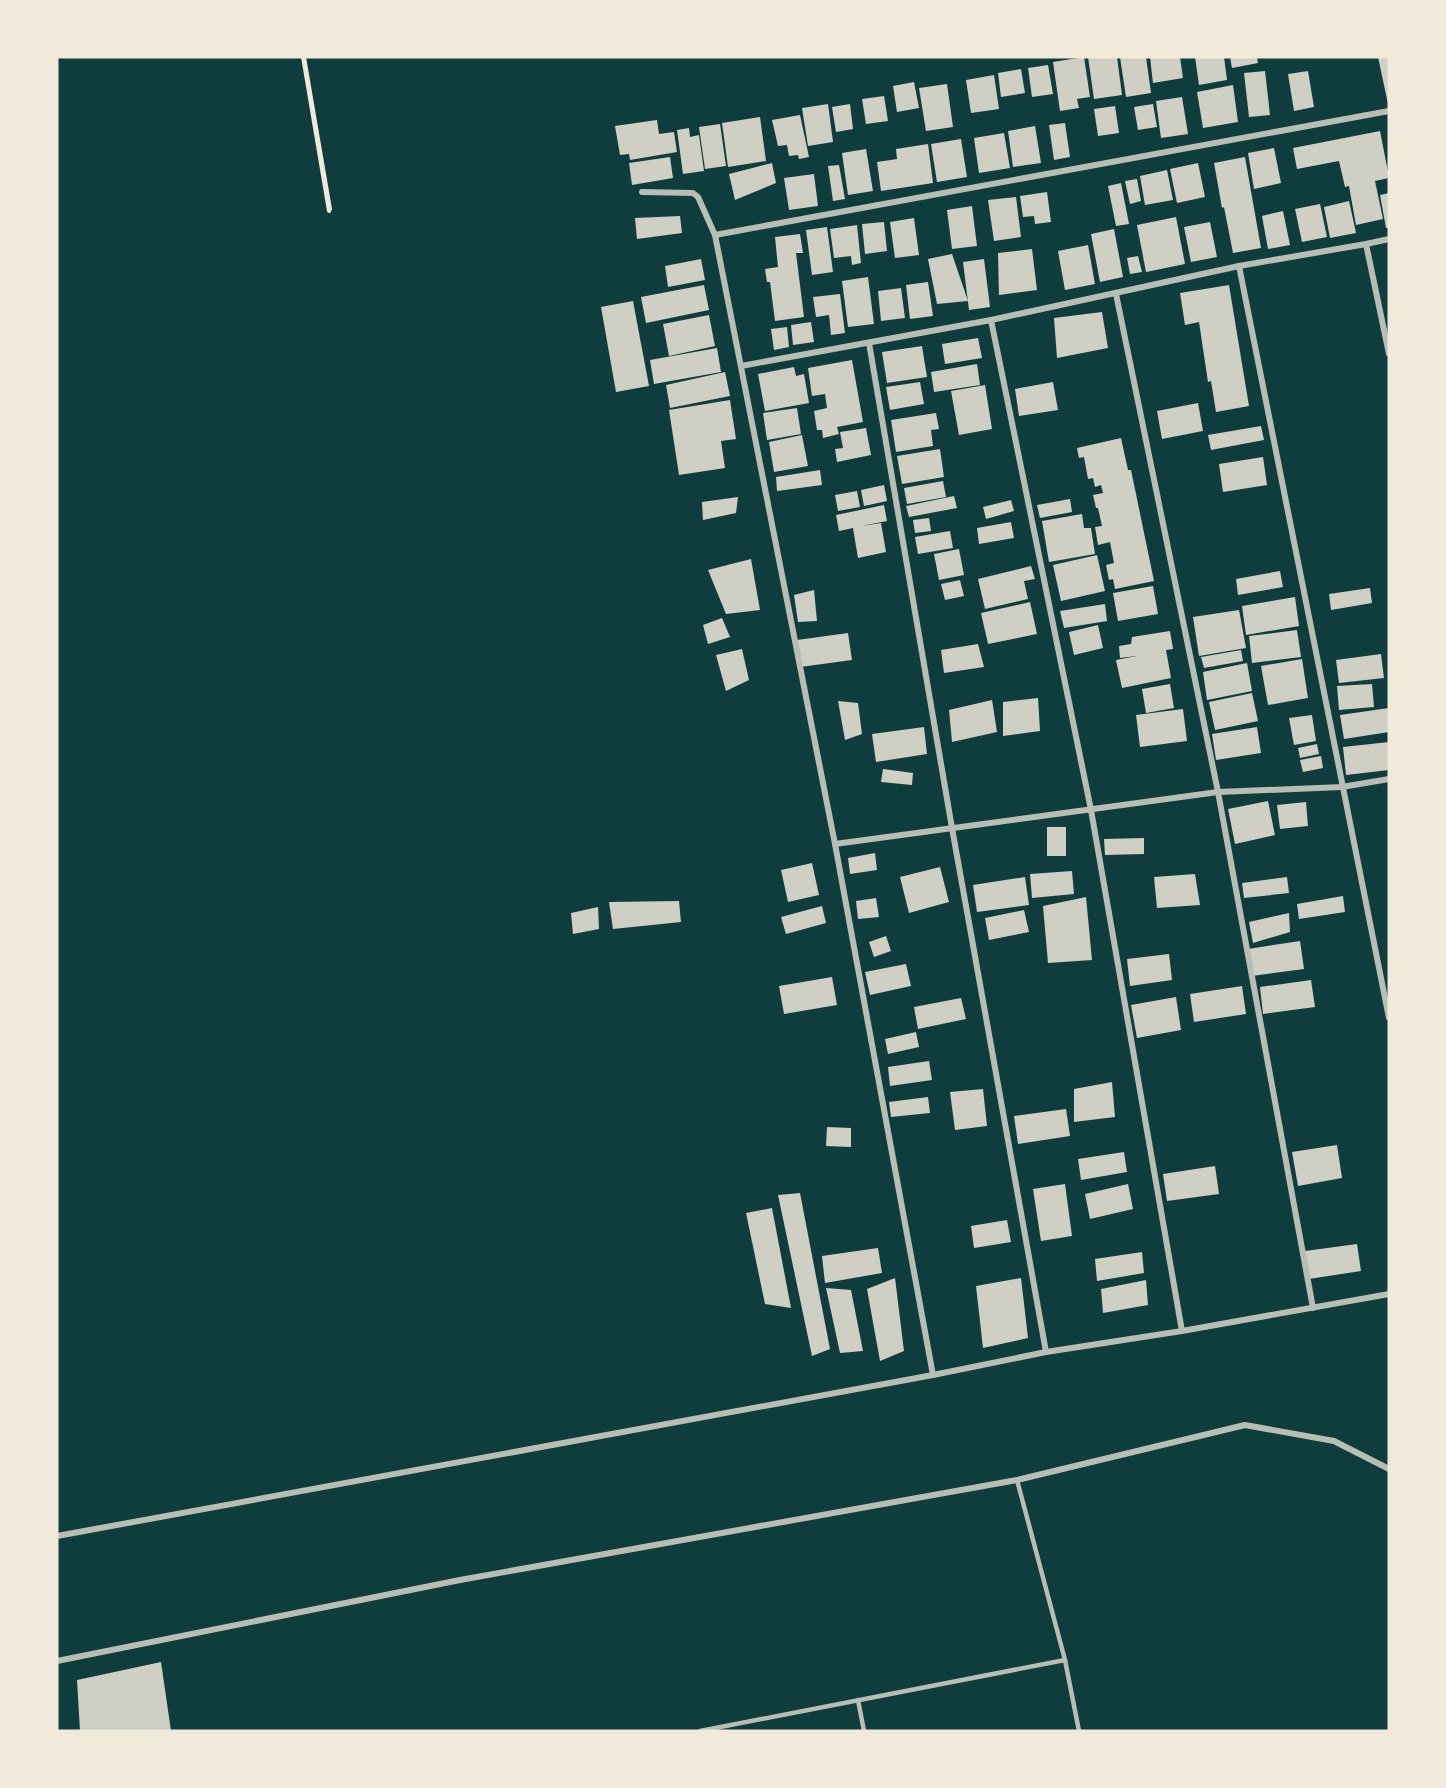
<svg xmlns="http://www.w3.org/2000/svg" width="1446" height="1788" font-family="'Source Serif 4',serif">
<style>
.building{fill:#cfcfc3}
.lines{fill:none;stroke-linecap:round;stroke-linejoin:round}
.path{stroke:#f1e9da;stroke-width:4}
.service{stroke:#b8beb3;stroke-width:4.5}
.minor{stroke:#b8beb3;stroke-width:6}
</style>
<rect width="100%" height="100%" fill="#0f3d3e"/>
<g class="building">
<path d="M1084 57 1090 97 1077 99 1079 108 1060 111 1053 62Z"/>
<path d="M1088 57H1117L1122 95 1094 99Z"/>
<path d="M1120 57H1146L1151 93 1126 97Z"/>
<path d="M1150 57H1180L1183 78 1153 83Z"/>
<path d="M1195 57H1224L1227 80 1199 85Z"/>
<path d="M1230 57H1257L1258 63 1232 68Z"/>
<path d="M1378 57H1389V103L1388 104Z"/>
<path d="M1048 65 1053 94 1032 97 1028 68Z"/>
<path d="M1021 69 1025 93 1001 97 998 73Z"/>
<path d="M1265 71 1270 115 1249 117 1244 73Z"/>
<path d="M1308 71 1314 107 1294 111 1288 74Z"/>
<path d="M994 75 999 109 971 113 966 80Z"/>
<path d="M914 82 919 108 897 112 893 86Z"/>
<path d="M947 84 953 127 926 131 919 88Z"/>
<path d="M1233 85 1238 122 1203 128 1197 92Z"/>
<path d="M884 96 888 121 866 124 862 99Z"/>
<path d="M1182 97 1188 134 1161 138 1156 101Z"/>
<path d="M828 104 833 142 808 146 802 108Z"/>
<path d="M850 104 853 129 836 132 832 107Z"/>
<path d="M1153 104 1157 127 1138 130 1134 107Z"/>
<path d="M1115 106 1119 133 1098 136 1094 109Z"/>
<path d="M800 115 809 157 799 159 798 155 789 156 787 145 778 146 772 120Z"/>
<path d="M760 117 766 161 728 167 722 123Z"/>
<path d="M657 120 659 134 674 132 677 152 630 160 629 154 620 155 615 126Z"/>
<path d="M1065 123 1070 157 1054 160 1049 125Z"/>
<path d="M720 124 726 166 705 169 699 127Z"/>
<path d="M1035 126 1041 163 1013 167 1008 131Z"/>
<path d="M689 128 690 137 699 135 704 171 683 174 677 130Z"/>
<path d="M1380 131 1389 177V178L1375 181 1383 219 1356 225 1349 186 1345 187 1339 161 1297 169 1293 148Z"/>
<path d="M1004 133 1010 168 979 173 974 138Z"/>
<path d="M961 139 967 177 937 182 931 144Z"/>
<path d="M928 144 933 183 881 191 877 162 897 159 896 149Z"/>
<path d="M1274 148 1281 183 1254 189 1248 153Z"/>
<path d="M866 149 873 191 848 195 842 153Z"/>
<path d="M670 157 673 178 632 185 629 163Z"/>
<path d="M1245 157 1261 248 1233 253 1224 207 1222 208 1214 163Z"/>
<path d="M772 163 776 183 735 200 729 174Z"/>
<path d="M1198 163 1205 197 1177 203 1170 169Z"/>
<path d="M839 165 845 199 833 201 828 166Z"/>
<path d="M1167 170 1173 200 1145 205 1140 176Z"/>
<path d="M814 174 818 206 789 210 784 178Z"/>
<path d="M1137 179 1141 201 1130 204 1125 181Z"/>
<path d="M1121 183 1129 224 1116 226 1108 186Z"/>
<path d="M1047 192 1051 222 1035 224 1034 216 1023 217 1020 196Z"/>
<path d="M1389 193V228H1386L1380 195Z"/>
<path d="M1016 197 1021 237 994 241 988 200Z"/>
<path d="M1349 201 1356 233 1330 238 1324 207Z"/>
<path d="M1320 204 1327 237 1302 242 1295 209Z"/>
<path d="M972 206 977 246 952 249 947 210Z"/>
<path d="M1283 211 1290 245 1268 249 1262 216Z"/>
<path d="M680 216 682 233 637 239 635 218Z"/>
<path d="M1176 217 1185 264 1146 272 1137 225Z"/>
<path d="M914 218 919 255 895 258 890 222Z"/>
<path d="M884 222 887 251 865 254 862 224Z"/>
<path d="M1210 222 1217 257 1191 262 1184 227Z"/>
<path d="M857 225 861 263 852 265 851 256 834 258 830 229Z"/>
<path d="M827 227 833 272 812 275 806 230Z"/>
<path d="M1114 229 1123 277 1100 282 1091 234Z"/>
<path d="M800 234 803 253H796L804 317 775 321 770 282H767L765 269 778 267 775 237Z"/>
<path d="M1088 245 1095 284 1065 290 1058 251Z"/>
<path d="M1032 249 1037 290 999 295 998 253Z"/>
<path d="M952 254 968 301 937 304 928 259Z"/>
<path d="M1138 256 1142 272 1130 274 1127 258Z"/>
<path d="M701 259 705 280 668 287 665 266Z"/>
<path d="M984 259 990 307 969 310 963 262Z"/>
<path d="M868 277 874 324 848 327 842 281Z"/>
<path d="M928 282 933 316 910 319 906 285Z"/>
<path d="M704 285 709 310 646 323 641 297Z"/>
<path d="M1229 285 1249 406 1216 412 1211 381 1208 382 1199 322 1185 325 1180 293Z"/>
<path d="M901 288 905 318 881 321 878 291Z"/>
<path d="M840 294 845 333 831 335 829 315 816 317 813 297Z"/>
<path d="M633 301 649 386 616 392 601 307Z"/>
<path d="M1102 312 1108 348 1057 358 1054 318Z"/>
<path d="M709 315 715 346 669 356 663 324Z"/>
<path d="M811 322 814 342 793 345 791 325Z"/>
<path d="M787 327 789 347 774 350 771 329Z"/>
<path d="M978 338 982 358 945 364 942 344Z"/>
<path d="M922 346 927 377 887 383 882 352Z"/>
<path d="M717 348 721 372 654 384 650 360Z"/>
<path d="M852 360 863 422 837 427 839 434 823 438 822 430H817L814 411 827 408 825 394 812 396 808 368Z"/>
<path d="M977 364 980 385 934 392 931 372Z"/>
<path d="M794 367 796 376 804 374 809 403 765 411 758 374Z"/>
<path d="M725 372 730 396 670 408 666 385Z"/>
<path d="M920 382 924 404 890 410 886 387Z"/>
<path d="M1053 382 1058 410 1019 416 1015 389Z"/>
<path d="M985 385 992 429 959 435 951 391Z"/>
<path d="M730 400 736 439 721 441 725 468 679 475 669 410Z"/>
<path d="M1198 403 1203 431 1162 439 1157 411Z"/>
<path d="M797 408 801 434 767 440 763 413Z"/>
<path d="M936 413 939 429 931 430 933 446 896 452 891 420Z"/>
<path d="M1261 426 1264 440 1211 450 1208 435Z"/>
<path d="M866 428 871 455 837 462 835 449 843 448 840 432Z"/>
<path d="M802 435 808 466 774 472 769 442Z"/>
<path d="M1121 438 1128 470H1131L1154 581 1115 589 1113 579 1109 580 1106 565 1114 563 1110 542 1098 545 1095 527 1102 526 1098 508H1096L1093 495 1103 493 1101 485 1095 487 1093 478 1088 479 1084 457 1079 458 1077 448Z"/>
<path d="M940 449 944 477 902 484 897 456Z"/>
<path d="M1263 457 1267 485 1223 492 1219 464Z"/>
<path d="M820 470 822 485 777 491 776 477Z"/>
<path d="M943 481 946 497 907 504 904 488Z"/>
<path d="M884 485 887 501 864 506 861 490Z"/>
<path d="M857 491 860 507 838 511 835 495Z"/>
<path d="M954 496 957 508 909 517 906 506Z"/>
<path d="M738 497 736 513 703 520 702 502Z"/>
<path d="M1070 499 1072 512 1040 518 1037 505Z"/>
<path d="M1011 500 1014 511 986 519 983 507Z"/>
<path d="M884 505 887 521 861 526 881 523 886 552 858 558 853 528 839 531 836 515Z"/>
<path d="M1082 514 1084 528H1091L1095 554 1049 562 1042 521Z"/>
<path d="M929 518 931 531 915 533 913 520Z"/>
<path d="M1011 522 1014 538 979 544 977 528Z"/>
<path d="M950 531 953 548 918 554 915 537Z"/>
<path d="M959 549 964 575 939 580 934 554Z"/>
<path d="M1097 555 1105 591 1061 601 1053 565Z"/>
<path d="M751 559 760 610 726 614 708 570Z"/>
<path d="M1031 566 1035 579 1024 581 1028 599 985 609 978 579Z"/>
<path d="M1280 571 1283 587 1238 595 1236 579Z"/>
<path d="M960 580 964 596 945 600 941 584Z"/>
<path d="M1153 586 1158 614 1118 621 1113 593Z"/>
<path d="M1370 588 1372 603 1331 610 1329 594Z"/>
<path d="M814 590 817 621 798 622 794 595Z"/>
<path d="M1295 597 1299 626 1246 635 1242 606Z"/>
<path d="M1030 602 1037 634 988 644 981 613Z"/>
<path d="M1105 604 1107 621 1064 628 1060 611Z"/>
<path d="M1239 610 1246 648 1199 656 1193 617Z"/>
<path d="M722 618 730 637 708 644 703 625Z"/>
<path d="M1098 625 1103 648 1074 655 1069 632Z"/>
<path d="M1297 630 1301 657 1252 663 1249 636Z"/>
<path d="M1170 631 1173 649 1166 650 1171 678 1122 688 1116 660 1137 656 1120 658 1119 646 1131 644 1132 637Z"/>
<path d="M848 633 852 660 800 667 797 640Z"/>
<path d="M978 644 984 667 944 673 941 650Z"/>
<path d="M742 649 749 680 726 691 716 655Z"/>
<path d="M1241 650 1243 661 1204 668 1201 657Z"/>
<path d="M1381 654 1384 678 1339 683 1336 660Z"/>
<path d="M1302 659 1308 698 1268 705 1261 666Z"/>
<path d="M1247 663 1252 691 1207 700 1203 672Z"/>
<path d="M1170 684 1174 708 1146 713 1142 689Z"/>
<path d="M1372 684 1374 707 1339 710 1337 686Z"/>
<path d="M1252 693 1258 721 1215 730 1209 702Z"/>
<path d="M1038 698 1040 731 1003 736V702Z"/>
<path d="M992 700 997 732 952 742 949 710Z"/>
<path d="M838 701 858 703 862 734 845 740Z"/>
<path d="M1389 708V732L1344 739 1340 715Z"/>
<path d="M1183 709 1187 741 1140 747 1136 715Z"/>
<path d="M1312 715 1316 741 1294 745 1289 718Z"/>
<path d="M924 727 927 754 876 762 872 734Z"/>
<path d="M1257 727 1261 753 1216 760 1212 734Z"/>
<path d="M1389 742V770L1346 775 1343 747Z"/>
<path d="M1317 744 1319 754 1300 758 1298 748Z"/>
<path d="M1321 756 1323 768 1303 772 1300 760Z"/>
<path d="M883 769 913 773 912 785 881 782Z"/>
<path d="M1268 801 1275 835 1235 844 1228 809Z"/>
<path d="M1306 802 1308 826 1280 829 1277 805Z"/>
<rect x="1047" y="827" width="19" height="29"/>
<path d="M1144 838V854L1105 855 1104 839Z"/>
<path d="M875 853 877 870 850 874 848 858Z"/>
<path d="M812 863 819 895 788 902 781 870Z"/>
<path d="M940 867 949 902 909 913 900 877Z"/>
<path d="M1072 871 1074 894 1032 898 1030 874Z"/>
<path d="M1195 874 1200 905 1157 908 1154 877Z"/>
<path d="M1025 877 1029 905 977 912 973 885Z"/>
<path d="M1287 877 1289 893 1244 898 1242 883Z"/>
<path d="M1343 896 1345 912 1299 919 1297 904Z"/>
<path d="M1086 897 1092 960 1048 963 1043 906Z"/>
<path d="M876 898 879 917 858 919 856 901Z"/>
<path d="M679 901 681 922 613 929 609 902Z"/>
<path d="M822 906 826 923 786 934 781 917Z"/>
<path d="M598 907 599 929 573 934 571 913Z"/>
<path d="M1024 910 1029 932 989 940 985 918Z"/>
<path d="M1289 913 1290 932 1253 943 1249 922Z"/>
<path d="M886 936 891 951 874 957 869 942Z"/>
<path d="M1300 941 1304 969 1252 976 1248 949Z"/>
<path d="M1169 954 1172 980 1130 986 1127 959Z"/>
<path d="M906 964 911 986 870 995 865 972Z"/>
<path d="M832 977 837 1005 784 1014 779 986Z"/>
<path d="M1311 980 1315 1007 1263 1014 1260 987Z"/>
<path d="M1242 986 1246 1014 1194 1022 1190 994Z"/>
<path d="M1176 997 1181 1030 1137 1038 1131 1005Z"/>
<path d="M961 998 966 1019 918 1029 914 1007Z"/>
<path d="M916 1032 919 1047 888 1054 885 1039Z"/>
<path d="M929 1061 932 1080 890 1086 888 1067Z"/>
<path d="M1112 1082 1115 1117 1074 1122V1089Z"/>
<path d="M983 1089 987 1126 955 1130 950 1092Z"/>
<path d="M928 1097 930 1113 891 1117 889 1102Z"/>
<path d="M1066 1109 1070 1136 1018 1144 1014 1116Z"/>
<path d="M827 1127 851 1128V1147L826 1146Z"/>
<path d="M1337 1145 1342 1178 1298 1186 1292 1152Z"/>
<path d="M1124 1152 1127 1172 1081 1180 1078 1159Z"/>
<path d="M1215 1166 1219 1194 1167 1201 1163 1174Z"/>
<path d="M1065 1184 1072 1236 1041 1241 1033 1189Z"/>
<path d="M1128 1184 1133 1209 1090 1219 1085 1194Z"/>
<path d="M800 1193 830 1349 812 1356 778 1195Z"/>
<path d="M772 1208 791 1308 765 1304 746 1213Z"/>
<path d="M1007 1220 1011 1242 974 1248 971 1226Z"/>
<path d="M1357 1244 1361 1271 1309 1279 1305 1251Z"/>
<path d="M878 1248 882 1273 825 1283 822 1256Z"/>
<path d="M1142 1252 1144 1273 1097 1281 1095 1259Z"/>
<path d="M895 1278 904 1351 880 1361 867 1289Z"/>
<path d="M1021 1278 1028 1338 983 1348 976 1286Z"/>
<path d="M1146 1280 1148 1305 1103 1313 1101 1289Z"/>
<path d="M826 1288 851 1290 863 1351 840 1353Z"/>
<path d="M161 1662 171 1731H80L77 1680Z"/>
</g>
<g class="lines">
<path class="path" d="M303 57 329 211 330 209 304 57"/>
<g class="service">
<path d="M1017 1480 1065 1660 1079 1731"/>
<path d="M858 1700 864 1731"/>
<path d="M700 1731 1065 1660"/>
</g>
<g class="minor">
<path d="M642 192 693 193 698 197 715 235 835 844 933 1375"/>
<path d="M715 235 1389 111"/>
<path d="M1366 244 1389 354"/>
<path d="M1239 266 1389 1018"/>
<path d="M1116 294 1218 792 1313 1308"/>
<path d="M991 320 1091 810 1182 1331"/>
<path d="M869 343 952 828 1046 1352"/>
<path d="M741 366 991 320 1239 266 1366 244 1389 239"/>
<path d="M835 844 1218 792 1342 787 1389 779"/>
<path d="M57 1536 933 1375 1046 1352 1182 1331 1389 1294"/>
<path d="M57 1661 460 1580 1017 1480 1245 1425 1334 1441 1389 1469"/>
</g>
</g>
<rect width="1446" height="1788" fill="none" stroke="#f1e9da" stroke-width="117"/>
</svg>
